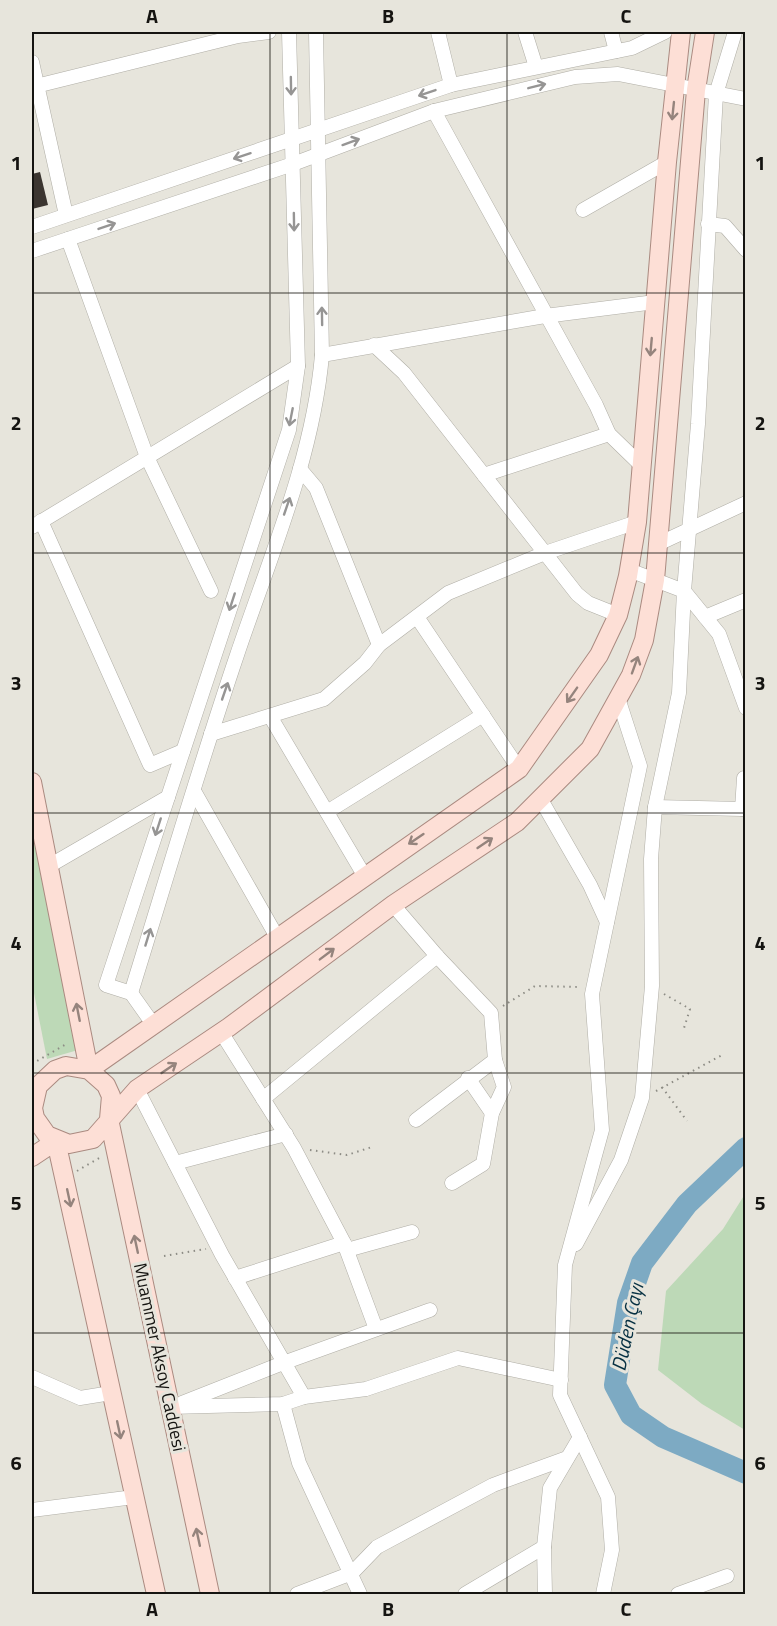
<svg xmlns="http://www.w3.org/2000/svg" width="777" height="1626" font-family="'Titillium Web',sans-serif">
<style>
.green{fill:#bdd9b7}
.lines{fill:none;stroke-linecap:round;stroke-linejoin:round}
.river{stroke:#7daac3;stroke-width:22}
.building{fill:#3b3530}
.minor-casing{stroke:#b0aea6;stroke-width:15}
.major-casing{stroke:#aa8a80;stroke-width:20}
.path{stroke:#8d8c85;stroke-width:2;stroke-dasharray:1.5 4.5;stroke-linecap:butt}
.minor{stroke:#fff;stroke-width:14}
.major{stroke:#fddfd6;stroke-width:18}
.oneway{stroke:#969594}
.oneway2{stroke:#95847d}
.grid{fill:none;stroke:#151411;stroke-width:1.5;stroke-opacity:0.55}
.labels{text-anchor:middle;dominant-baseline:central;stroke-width:6;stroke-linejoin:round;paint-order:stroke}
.street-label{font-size:18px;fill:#151411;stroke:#e7e5dc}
.water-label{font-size:20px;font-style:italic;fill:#063042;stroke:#e7e5dc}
.neatline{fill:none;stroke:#151411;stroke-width:2}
.grid-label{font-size:20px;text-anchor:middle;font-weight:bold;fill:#151411}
</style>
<rect width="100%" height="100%" fill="#e7e5dc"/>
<g class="green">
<path d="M32 832 78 1050 47 1059 32 983Z"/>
<path d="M745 1194V1430L702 1404 658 1370 666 1291 723 1229Z"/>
</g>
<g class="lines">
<path class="river" d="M746 1148 687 1204 642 1263 628 1303 615 1385 631 1415 663 1437 746 1473"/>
</g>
<path class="building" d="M40 172 48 205 32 209V174Z"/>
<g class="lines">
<defs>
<g id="minor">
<path d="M438 32 451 85"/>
<path d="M525 32 536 67"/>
<path d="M611 32 616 51"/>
<path d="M735 32 716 94 698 424 684 591 719 634 746 708"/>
<path d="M32 62 66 215"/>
<path d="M36 86 238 36 269 32"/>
<path d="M434 111 596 405 609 434 641 465"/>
<path d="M583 210 667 162"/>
<path d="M708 224 725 226 746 250"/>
<path d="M32 227 451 85 632 48 665 32"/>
<path d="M68 239 147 457 211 591"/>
<path d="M32 251 293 164 434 111 575 77 618 74 746 99"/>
<path d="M374 345 404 373 577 594 588 603 618 615"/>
<path d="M322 355 545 316 655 302"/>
<path d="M300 469 316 488 379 645"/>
<path d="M484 475 609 434"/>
<path d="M41 521 150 765 183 751"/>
<path d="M32 527 298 366"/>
<path d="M658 544 746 503"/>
<path d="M417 617 519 769"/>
<path d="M705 617 746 600"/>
<path d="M270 716 364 875"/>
<path d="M211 734 324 699 365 663 379 645 448 593 545 553 637 522"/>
<path d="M194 791 277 937"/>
<path d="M540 798 590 885 607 922"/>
<path d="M655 807 742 809 746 807"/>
<path d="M742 809 744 778"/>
<path d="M327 812 483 715"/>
<path d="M49 866 168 797"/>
<path d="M131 993C166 880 199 767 237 655 270 557 313 458 322 355L316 32"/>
<path d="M153 1024 131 993 106 985 289 430 298 366 289 32"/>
<path d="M221 1032 294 1148 344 1243 235 1278"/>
<path d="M468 1078 492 1113"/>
<path d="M137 1089 222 1255 304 1397 283 1404 170 1407"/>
<path d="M263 1099 437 956 394 906"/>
<path d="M416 1120 495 1060 491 1013 437 956"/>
<path d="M175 1163 286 1134"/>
<path d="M452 1183 483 1164 492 1113 504 1087 495 1060"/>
<path d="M344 1243 376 1329"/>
<path d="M576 1244 621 1160 642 1098 652 986 651 859 655 807 679 693 684 591 629 570"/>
<path d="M347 1250 412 1232"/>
<path d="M32 1377 80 1398 111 1393"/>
<path d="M304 1397 366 1389 458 1358 561 1380"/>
<path d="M182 1403 283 1363 430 1310"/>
<path d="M283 1404 299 1463 360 1594"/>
<path d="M32 1510 134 1497"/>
<path d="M297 1594 352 1573 377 1547 493 1485 567 1458"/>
<path d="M465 1594 544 1547"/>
<path d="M545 1594 544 1547 550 1488 580 1437"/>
<path d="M603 1594 612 1550 608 1497 560 1395 565 1265 602 1130 592 994 640 766 618 698"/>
<path d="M678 1594 727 1576"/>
</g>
<g id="major">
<path d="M32 782 89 1070"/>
<path d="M89 1070 519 769 599 655 618 615 628 576 637 522 667 162 681 32"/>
<path d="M56 1141 156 1594"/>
<path d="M32 1157 56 1141"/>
<path d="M210 1594 109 1119 111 1096 106 1085 89 1070 66 1066 55 1070 38 1086 33 1108 35 1118 47 1135 69 1144 93 1139 137 1089 229 1027 394 904 517 822 590 749 631 675 644 640 655 580 696 90 705 32"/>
</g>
</defs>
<use href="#minor" class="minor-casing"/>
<use href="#major" class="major-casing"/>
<g class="path">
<path d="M664 994 690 1009 684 1028"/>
<path d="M503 1006 535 986 581 987"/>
<path d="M32 1064 68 1043"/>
<path d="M662 1087 687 1121"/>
<path d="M656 1091 724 1054"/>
<path d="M310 1150 347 1155 372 1147"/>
<path d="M77 1171 101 1157"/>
<path d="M164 1256 206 1249"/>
</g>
<use href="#minor" class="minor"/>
<use href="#major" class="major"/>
</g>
<defs><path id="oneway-shaft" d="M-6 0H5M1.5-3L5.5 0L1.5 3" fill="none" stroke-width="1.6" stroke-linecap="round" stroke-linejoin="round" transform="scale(1.5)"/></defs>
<g class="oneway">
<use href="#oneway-shaft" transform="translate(291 86) rotate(89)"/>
<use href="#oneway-shaft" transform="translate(537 86) rotate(-14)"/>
<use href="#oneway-shaft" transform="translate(427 93) rotate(161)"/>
<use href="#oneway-shaft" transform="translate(351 142) rotate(-20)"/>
<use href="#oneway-shaft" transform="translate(242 156) rotate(162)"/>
<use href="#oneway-shaft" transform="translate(294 222) rotate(89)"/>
<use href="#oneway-shaft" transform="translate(107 226) rotate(-19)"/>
<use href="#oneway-shaft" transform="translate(322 316) rotate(-91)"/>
<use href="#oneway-shaft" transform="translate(291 417) rotate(101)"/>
<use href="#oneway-shaft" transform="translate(287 506) rotate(-71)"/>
<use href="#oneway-shaft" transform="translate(232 602) rotate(108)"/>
<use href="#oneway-shaft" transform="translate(225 691) rotate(-71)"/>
<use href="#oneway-shaft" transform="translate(158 827) rotate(108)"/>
<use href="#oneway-shaft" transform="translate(148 937) rotate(-73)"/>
</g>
<g class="oneway2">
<use href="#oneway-shaft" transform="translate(673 111) rotate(96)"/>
<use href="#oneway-shaft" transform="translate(651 347) rotate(95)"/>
<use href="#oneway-shaft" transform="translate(635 665) rotate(-70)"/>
<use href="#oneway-shaft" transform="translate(572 695) rotate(125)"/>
<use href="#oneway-shaft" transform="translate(416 839) rotate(146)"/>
<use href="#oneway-shaft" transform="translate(485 843) rotate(-34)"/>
<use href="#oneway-shaft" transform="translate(327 954) rotate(-37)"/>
<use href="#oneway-shaft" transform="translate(78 1012) rotate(-101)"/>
<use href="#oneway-shaft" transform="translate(169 1068) rotate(-34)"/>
<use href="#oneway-shaft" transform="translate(69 1198) rotate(78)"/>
<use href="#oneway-shaft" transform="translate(136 1244) rotate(-102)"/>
<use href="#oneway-shaft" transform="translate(119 1430) rotate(78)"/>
<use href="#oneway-shaft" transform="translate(198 1537) rotate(-102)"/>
</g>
<path class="grid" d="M270 32V1594M507 32V1594M32 293H746M32 553H746M32 813H746M32 1073H746M32 1333H746"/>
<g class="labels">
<g class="street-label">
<text transform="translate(160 1357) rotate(78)">Muammer Aksoy Caddesi</text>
</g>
<g class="water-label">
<text transform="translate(627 1327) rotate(-78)">Düden Çayı</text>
</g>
</g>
<rect width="777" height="1626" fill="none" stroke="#e7e5dc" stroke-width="66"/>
<rect x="33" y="33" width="711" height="1560" class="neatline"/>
<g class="grid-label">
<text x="152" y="23">A</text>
<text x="388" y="23">B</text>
<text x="626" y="23">C</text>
<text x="16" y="170">1</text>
<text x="760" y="170">1</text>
<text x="16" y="430">2</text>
<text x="760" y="430">2</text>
<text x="16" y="690">3</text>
<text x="760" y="690">3</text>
<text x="16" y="950">4</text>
<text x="760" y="950">4</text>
<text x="16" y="1210">5</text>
<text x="760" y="1210">5</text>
<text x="16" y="1470">6</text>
<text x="760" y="1470">6</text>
<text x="152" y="1616">A</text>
<text x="388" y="1616">B</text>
<text x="626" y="1616">C</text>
</g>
</svg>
